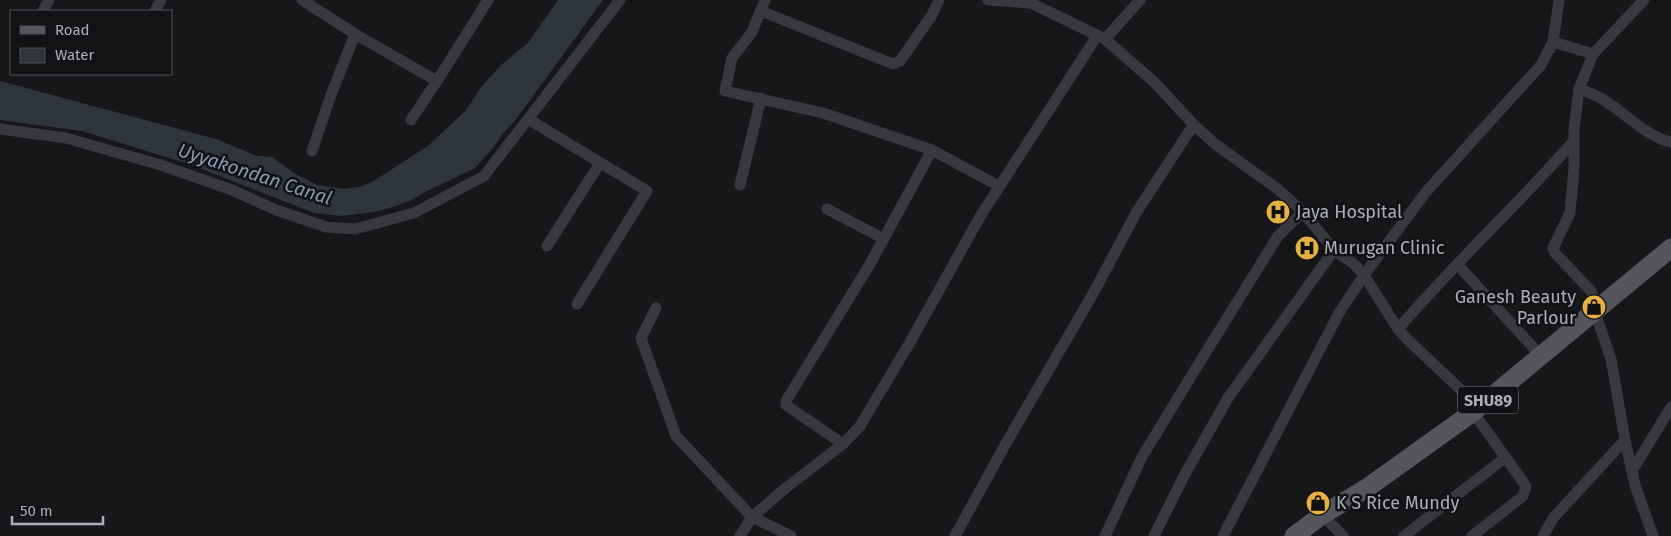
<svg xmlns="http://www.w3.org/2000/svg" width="1671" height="536" font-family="'Fira Sans',sans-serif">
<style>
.water{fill:#2e363c}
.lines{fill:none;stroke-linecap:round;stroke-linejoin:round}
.minor{stroke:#38393e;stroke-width:11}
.primary{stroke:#54565c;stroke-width:19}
.labels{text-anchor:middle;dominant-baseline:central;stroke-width:5;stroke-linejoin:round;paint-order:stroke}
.shield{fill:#121214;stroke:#7c7f87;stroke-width:1}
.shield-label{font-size:16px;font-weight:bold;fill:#aaaeb8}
.poi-label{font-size:18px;fill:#aaaeb8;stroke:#121214;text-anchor:start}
.water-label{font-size:19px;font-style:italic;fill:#849bb0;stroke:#121214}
</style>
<rect width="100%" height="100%" fill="#171719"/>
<path class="water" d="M558 0H603L514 122 503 133 494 147 475 168 425 192 411 200 396 206 375 212 341 216 314 213 189 164 82 131 0 120V81L216 139 257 156 272 157 294 173 317 185 344 189 359 187 372 182 428 146 466 110 481 87 501 65 528 43Z"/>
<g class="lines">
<g class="minor">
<path d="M302 0 355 34 437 81 411 120"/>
<path d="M765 0 752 32 732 58 725 91 823 113 932 150 999 186"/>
<path d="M988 0 1031 3 1105 39 1154 82 1195 126 1215 144 1279 190 1303 212 1334 250 1354 264 1364 275 1398 329 1408 340 1479 407"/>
<path d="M43 11 49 0"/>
<path d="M155 11 161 0"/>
<path d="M761 11 893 64 900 61 932 15 939 0"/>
<path d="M1105 39 1140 0"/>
<path d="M1553 42 1593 54 1644 0"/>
<path d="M1593 54 1579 89 1574 130V169L1570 213 1553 248 1555 253 1591 291 1595 301V312L1611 359 1625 440 1635 485 1653 536"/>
<path d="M437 81 488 0"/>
<path d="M1579 89C1587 92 1597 95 1604 100 1623 112 1649 138 1671 142"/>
<path d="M528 119 647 191 577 304"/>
<path d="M0 129 66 138 161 165 232 190 276 210 326 227 355 229 414 213 484 176 620 0"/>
<path d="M312 151 331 95 355 34"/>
<path d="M740 185 761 98"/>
<path d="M827 209 884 239"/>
<path d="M547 246 600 163"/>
<path d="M1457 264 1541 356"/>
<path d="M656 308 641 338 676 436 752 517 740 536"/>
<path d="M1398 329C1454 264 1517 205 1574 141"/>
<path d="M843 444 786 405V401L870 264 932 150"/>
<path d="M1632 471 1671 407"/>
<path d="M1322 515 1343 536"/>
<path d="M791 536 752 517 787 487 843 444 860 426 909 344 981 215 1097 36"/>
<path d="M955 536 1009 438 1094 292 1136 213 1188 133 1195 126"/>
<path d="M1105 536 1142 457 1190 378 1278 236 1303 212"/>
<path d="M1154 536 1185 474 1228 398 1334 250"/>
<path d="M1223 536 1339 313 1364 275 1426 192 1541 65 1553 42 1559 0"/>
<path d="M1404 536 1506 457"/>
<path d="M1472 536 1523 496 1526 486 1473 412"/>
<path d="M1543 536 1554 517 1625 440"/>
</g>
<path class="primary" d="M1294 536 1322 515 1367 488 1473 412 1671 248"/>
</g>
<defs>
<symbol id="hospital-disc" viewBox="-11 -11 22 22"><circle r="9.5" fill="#e6b042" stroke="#121214"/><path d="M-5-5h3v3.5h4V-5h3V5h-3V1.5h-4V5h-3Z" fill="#111"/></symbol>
<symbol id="shop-disc" viewBox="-11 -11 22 22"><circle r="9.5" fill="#e6b042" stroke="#121214"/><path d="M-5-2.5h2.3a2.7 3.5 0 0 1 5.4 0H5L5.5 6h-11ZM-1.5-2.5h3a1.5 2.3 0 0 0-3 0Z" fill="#111"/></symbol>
</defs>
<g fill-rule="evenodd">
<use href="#hospital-disc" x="1264" y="198" width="28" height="28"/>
<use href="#hospital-disc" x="1293" y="234" width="28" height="28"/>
<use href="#shop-disc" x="1580" y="293" width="28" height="28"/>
<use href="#shop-disc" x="1304" y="489" width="28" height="28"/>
</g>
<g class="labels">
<rect class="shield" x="1458" y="386.5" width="60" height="27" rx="4"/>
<g class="shield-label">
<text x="1488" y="400">SHU89</text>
</g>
<g class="poi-label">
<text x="1296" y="212">Jaya Hospital</text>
<text x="1324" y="248">Murugan Clinic</text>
<text x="1576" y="297" text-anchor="end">Ganesh Beauty<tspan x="1576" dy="21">Parlour</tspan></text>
<text x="1336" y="503">K S Rice Mundy</text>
</g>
<g class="water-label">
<text transform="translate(255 174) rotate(18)">Uyyakondan Canal</text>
</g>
</g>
<rect x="10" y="10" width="162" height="65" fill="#121214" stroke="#4f5056"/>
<rect x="20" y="26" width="25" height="8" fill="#54565c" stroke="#4f5056"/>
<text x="55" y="35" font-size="15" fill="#aaaeb8">Road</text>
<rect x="20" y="48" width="25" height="15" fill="#2e363c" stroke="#4f5056"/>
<text x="55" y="60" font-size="15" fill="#aaaeb8">Water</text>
<path d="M12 516v8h91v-8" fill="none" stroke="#aaaeb8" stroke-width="2.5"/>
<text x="20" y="516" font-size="15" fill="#aaaeb8" stroke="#121214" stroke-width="4" paint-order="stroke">50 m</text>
</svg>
